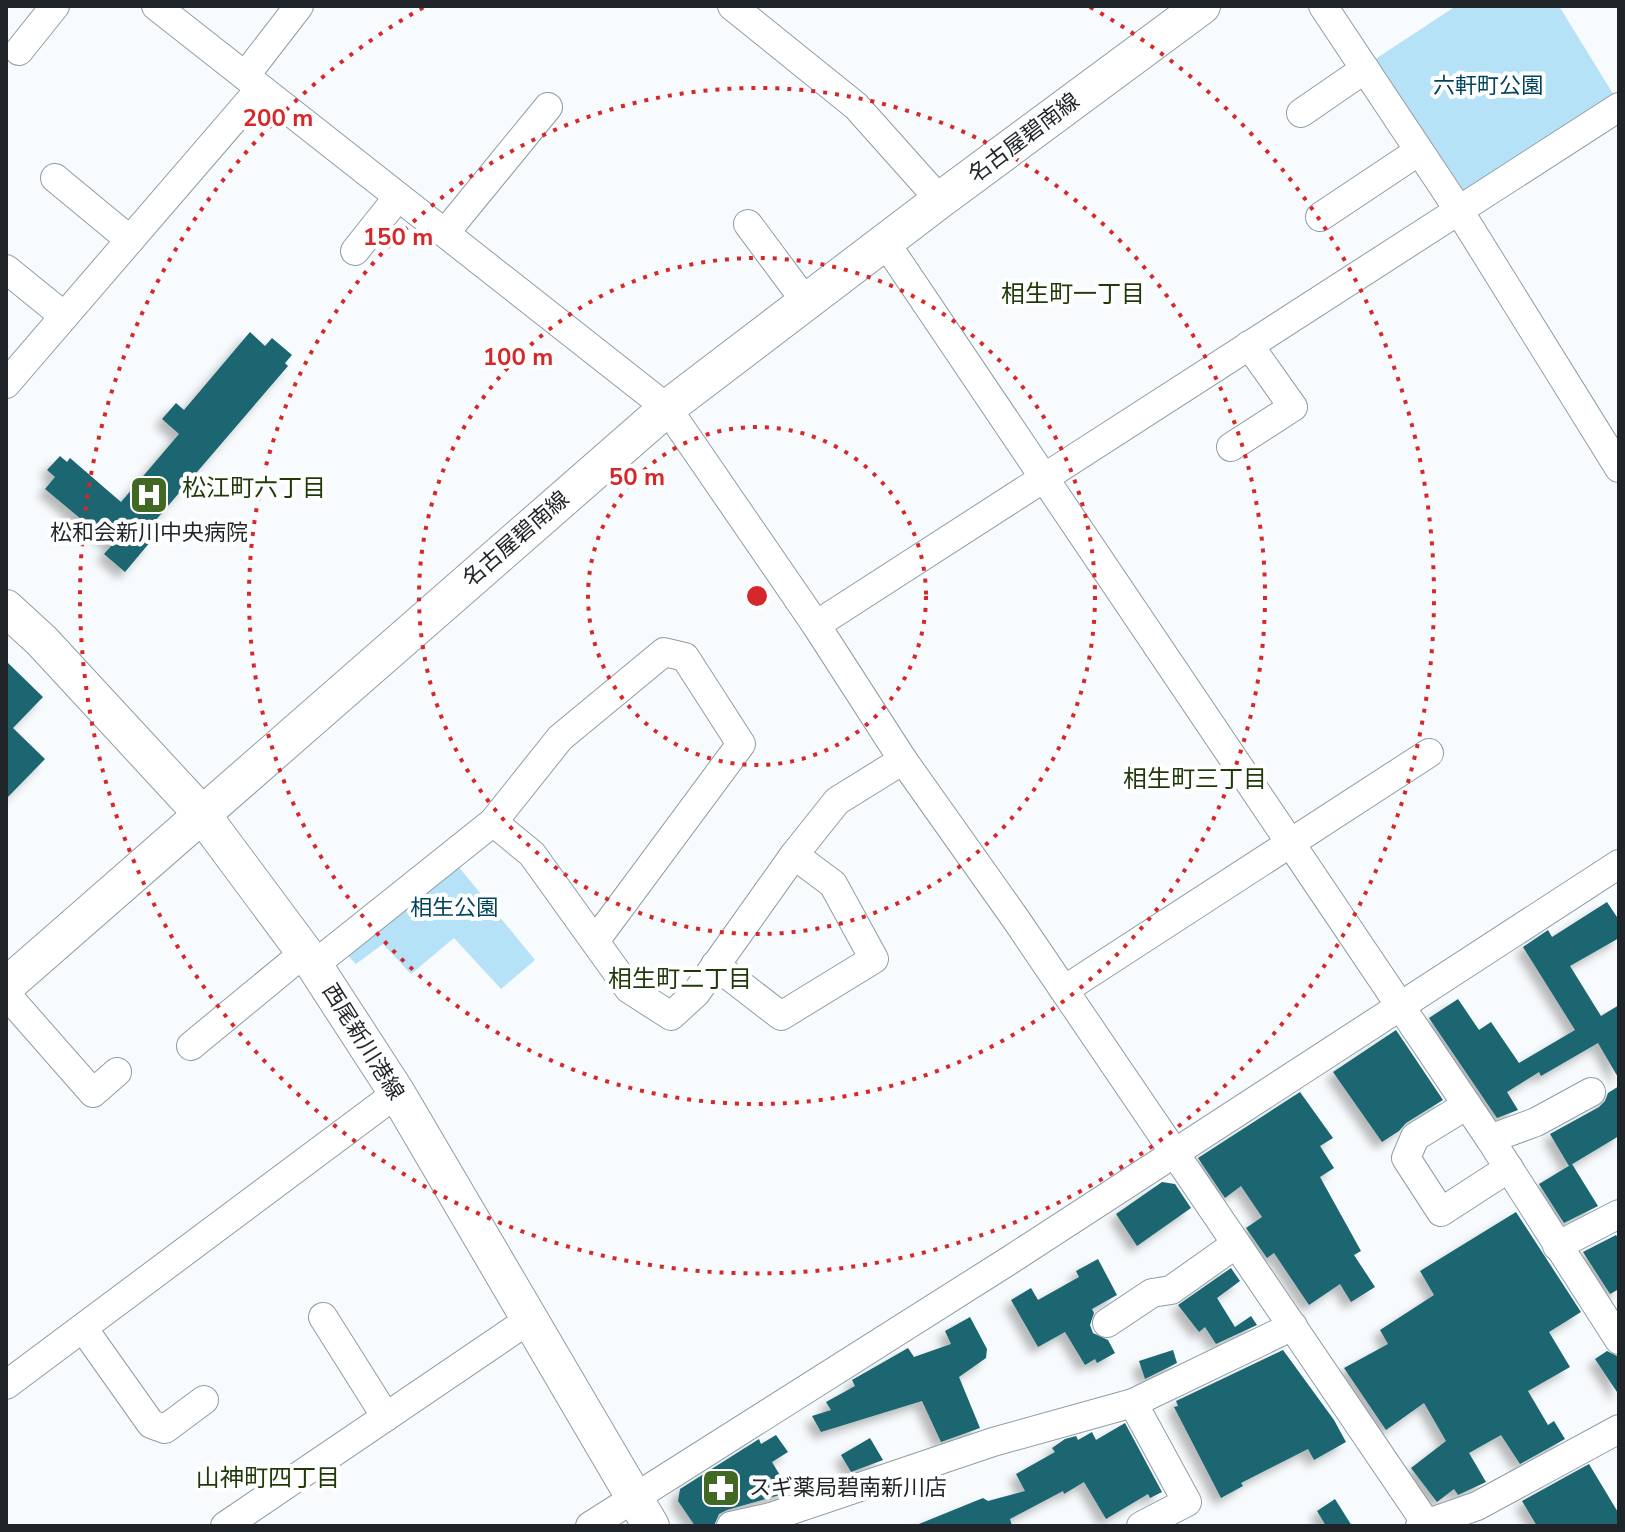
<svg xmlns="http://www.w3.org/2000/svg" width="1625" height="1532" font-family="'Nunito Sans','Noto Sans JP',sans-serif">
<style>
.green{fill:#b6e2f8}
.building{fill:#1a6672;filter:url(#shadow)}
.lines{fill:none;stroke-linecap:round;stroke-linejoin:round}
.minor-casing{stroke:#8e9da5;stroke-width:30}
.major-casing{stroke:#8e9da5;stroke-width:38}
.minor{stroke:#fff;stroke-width:28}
.major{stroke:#fff;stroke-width:36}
.ring{fill:none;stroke:#d62828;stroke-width:4;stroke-dasharray:4 8}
.labels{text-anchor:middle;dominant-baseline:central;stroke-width:8;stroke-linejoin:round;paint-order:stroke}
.park-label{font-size:22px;fill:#00455d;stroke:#fff}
.street-label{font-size:22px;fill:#1e2427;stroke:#fff}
.poi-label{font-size:22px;fill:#1e2427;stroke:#fff}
.neighbourhood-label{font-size:24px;fill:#1f3908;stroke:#fff}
.centre{fill:#d62828;stroke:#fff;stroke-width:4}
.ring-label{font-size:24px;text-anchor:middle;font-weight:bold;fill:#d62828;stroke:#fff;stroke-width:8;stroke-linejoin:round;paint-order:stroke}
</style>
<defs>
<filter id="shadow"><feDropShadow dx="-7" dy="7" stdDeviation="4" flood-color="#0004"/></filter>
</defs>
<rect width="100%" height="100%" fill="#f8fbfd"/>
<g class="green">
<path d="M1456 6H1559L1615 97 1466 194 1374 60Z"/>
<path d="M458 866 535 960 501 989 454 938 411 974 383 944 356 964 348 956Z"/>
</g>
<g class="building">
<path d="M250 332 265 346 272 338 292 355 285 363 288 366 143 535 151 541 125 572 104 554 112 545 45 489 55 477 47 470 60 456 67 462 70 458 121 502 179 434 162 419 176 403 184 410Z"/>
<path d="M6 661 43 697 13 728 45 759 6 799Z"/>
<path d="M1607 902 1619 920V938L1570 966 1601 1016 1619 1005V1079L1598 1043 1541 1076 1539 1072 1507 1092 1518 1110 1497 1118 1429 1018 1458 999 1479 1030 1491 1022 1519 1063 1575 1030 1523 947 1548 930 1552 937Z"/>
<path d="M1396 1030 1443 1100 1406 1123 1399 1131 1382 1142 1333 1072Z"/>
<path d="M1619 1086V1136L1569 1166 1550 1134 1599 1107 1605 1101 1608 1093Z"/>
<path d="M1300 1092 1333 1138 1320 1146 1334 1168 1320 1177 1361 1251 1354 1255 1375 1287 1351 1302 1340 1284 1309 1305 1274 1253 1267 1258 1246 1228 1262 1217 1241 1186 1225 1198 1198 1158Z"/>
<path d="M1572 1164 1598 1206 1564 1223 1539 1184Z"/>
<path d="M1162 1182 1175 1184 1191 1208 1137 1246 1116 1214Z"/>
<path d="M1516 1212 1581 1312 1549 1332 1570 1367 1528 1391 1548 1425 1554 1421 1565 1439 1520 1464 1501 1435 1469 1453 1486 1482 1458 1495 1454 1489 1437 1502 1411 1468 1446 1441 1424 1403 1386 1430 1344 1368 1388 1344 1380 1330 1434 1295 1420 1271Z"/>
<path d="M1616 1235 1619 1239V1289L1610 1294 1583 1252Z"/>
<path d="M1098 1259 1117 1295 1092 1309 1094 1313 1090 1325 1093 1333 1108 1340 1115 1353 1097 1363 1095 1359 1085 1365 1065 1332 1038 1347 1011 1300 1031 1288 1038 1300 1079 1277 1076 1271Z"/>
<path d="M1231 1268 1240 1281 1217 1298 1235 1327 1251 1316 1257 1325 1216 1344 1205 1327 1199 1332 1178 1305Z"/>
<path d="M970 1317 987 1349 986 1358 959 1377 980 1428 941 1442 922 1401 821 1432 812 1416 831 1410 826 1402 855 1386 852 1380 908 1348 914 1357 951 1344 945 1331Z"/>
<path d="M1173 1350 1177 1363 1145 1379 1139 1361Z"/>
<path d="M1283 1350 1334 1420 1346 1442 1314 1460 1308 1449 1241 1483 1243 1486 1221 1498 1174 1407 1178 1406 1176 1401Z"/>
<path d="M1607 1351 1619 1357V1395L1595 1359Z"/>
<path d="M1125 1423 1162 1492 1150 1498 1148 1494 1106 1519 1084 1482 1064 1494 1063 1491 1010 1519 1012 1526H914L983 1498 988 1501 1025 1491 1016 1474 1055 1452 1052 1448 1065 1439 1076 1436 1078 1440 1092 1432 1096 1440Z"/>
<path d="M776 1435 788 1452 772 1462 790 1492 727 1510 719 1514 714 1526H695L678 1501 680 1489 759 1439 761 1444Z"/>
<path d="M870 1438 883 1460 851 1472 841 1455Z"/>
<path d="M1589 1464 1619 1514V1526H1537L1522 1501Z"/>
<path d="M1335 1499 1352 1526H1326L1317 1511Z"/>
</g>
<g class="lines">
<defs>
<g id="minor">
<path d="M156 6 667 408 816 625 903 760 1015 918 1428 1526"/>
<path d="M732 6 856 106 940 200"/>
<path d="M1323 6 1458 209 1619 468"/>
<path d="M19 51 55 6"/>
<path d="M245 76 299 6"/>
<path d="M1301 113 1365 69"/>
<path d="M55 178 130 240"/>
<path d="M1320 217 1419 151"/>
<path d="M748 224 806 302"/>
<path d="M445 233 548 107"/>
<path d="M885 242 1490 1139 1619 1340"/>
<path d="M355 251 398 197"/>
<path d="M6 269 64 316"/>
<path d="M6 384 260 89"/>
<path d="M1231 447 1293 407 1249 345"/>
<path d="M816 625 1619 107"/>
<path d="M493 822 560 738 664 652 685 657 741 744 595 941"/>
<path d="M314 965 493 822 532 854 629 989 671 1016 696 993 794 855 837 801 903 760"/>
<path d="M715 965 781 1016 874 959 833 884 794 855"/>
<path d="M1064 990 1429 753"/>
<path d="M6 994 93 1093 117 1072"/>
<path d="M191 1046 305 952"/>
<path d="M1467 1105 1415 1137 1406 1158 1441 1212 1509 1168"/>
<path d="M1490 1139 1536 1122 1591 1092"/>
<path d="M1557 1246 1619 1214"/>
<path d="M323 1317 386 1417"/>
<path d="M1107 1323 1152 1293 1171 1290 1236 1244"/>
<path d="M83 1328 151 1424 165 1429 204 1400"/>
<path d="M6 1385 397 1093"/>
<path d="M1133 1403 1293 1326"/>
<path d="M225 1526 530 1319"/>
<path d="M590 1526 1010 1260 1619 864"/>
<path d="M731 1526 771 1517 993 1442 1133 1403 1187 1502 1141 1526"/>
<path d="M1420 1526 1477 1506 1619 1429"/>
</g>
<g id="major">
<path d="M6 608 42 641 201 813 314 965 397 1093 651 1526"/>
<path d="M6 986 667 408 940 200 1202 6"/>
</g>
</defs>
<use href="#minor" class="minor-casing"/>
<use href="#major" class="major-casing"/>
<use href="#minor" class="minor"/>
<use href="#major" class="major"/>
</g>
<g class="ring">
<circle cx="757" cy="596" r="169"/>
<circle cx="757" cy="596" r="338"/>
<circle cx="757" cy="596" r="508"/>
<path d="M1090 7A677 677 0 1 1 424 7"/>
</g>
<defs>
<symbol id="hospital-square" viewBox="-11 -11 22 22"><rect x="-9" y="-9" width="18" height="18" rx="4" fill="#416924" stroke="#fff"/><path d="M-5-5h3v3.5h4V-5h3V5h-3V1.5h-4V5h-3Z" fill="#fff"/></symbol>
<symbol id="pharmacy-square" viewBox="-11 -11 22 22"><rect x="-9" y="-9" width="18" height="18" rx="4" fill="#416924" stroke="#fff"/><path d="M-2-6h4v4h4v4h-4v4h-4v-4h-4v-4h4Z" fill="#fff"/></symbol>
</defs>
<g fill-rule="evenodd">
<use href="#hospital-square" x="127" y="473" width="44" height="44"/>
<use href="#pharmacy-square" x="699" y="1466" width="44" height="44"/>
</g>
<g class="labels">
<g class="park-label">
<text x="1488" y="86">六軒町公園</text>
<text x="454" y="908">相生公園</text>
</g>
<g class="street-label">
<text transform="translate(1024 138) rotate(-37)">名古屋碧南線</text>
<text transform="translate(516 539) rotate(-41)">名古屋碧南線</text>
<text transform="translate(363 1042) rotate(58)">西尾新川港線</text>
</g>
<g class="poi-label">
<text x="149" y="533">松和会新川中央病院</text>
<text x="749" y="1488" text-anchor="start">スギ薬局碧南新川店</text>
</g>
<g class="neighbourhood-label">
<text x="1073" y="294">相生町一丁目</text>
<text x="254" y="488">松江町六丁目</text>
<text x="1195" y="779">相生町三丁目</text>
<text x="680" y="979">相生町二丁目</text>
<text x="268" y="1478">山神町四丁目</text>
</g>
</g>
<circle cx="757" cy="596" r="12" class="centre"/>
<g class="ring-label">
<text x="278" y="126">200 m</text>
<text x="398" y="245">150 m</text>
<text x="518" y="365">100 m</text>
<text x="637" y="485">50 m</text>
</g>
<rect width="1625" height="1532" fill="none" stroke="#1e2427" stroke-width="16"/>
</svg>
